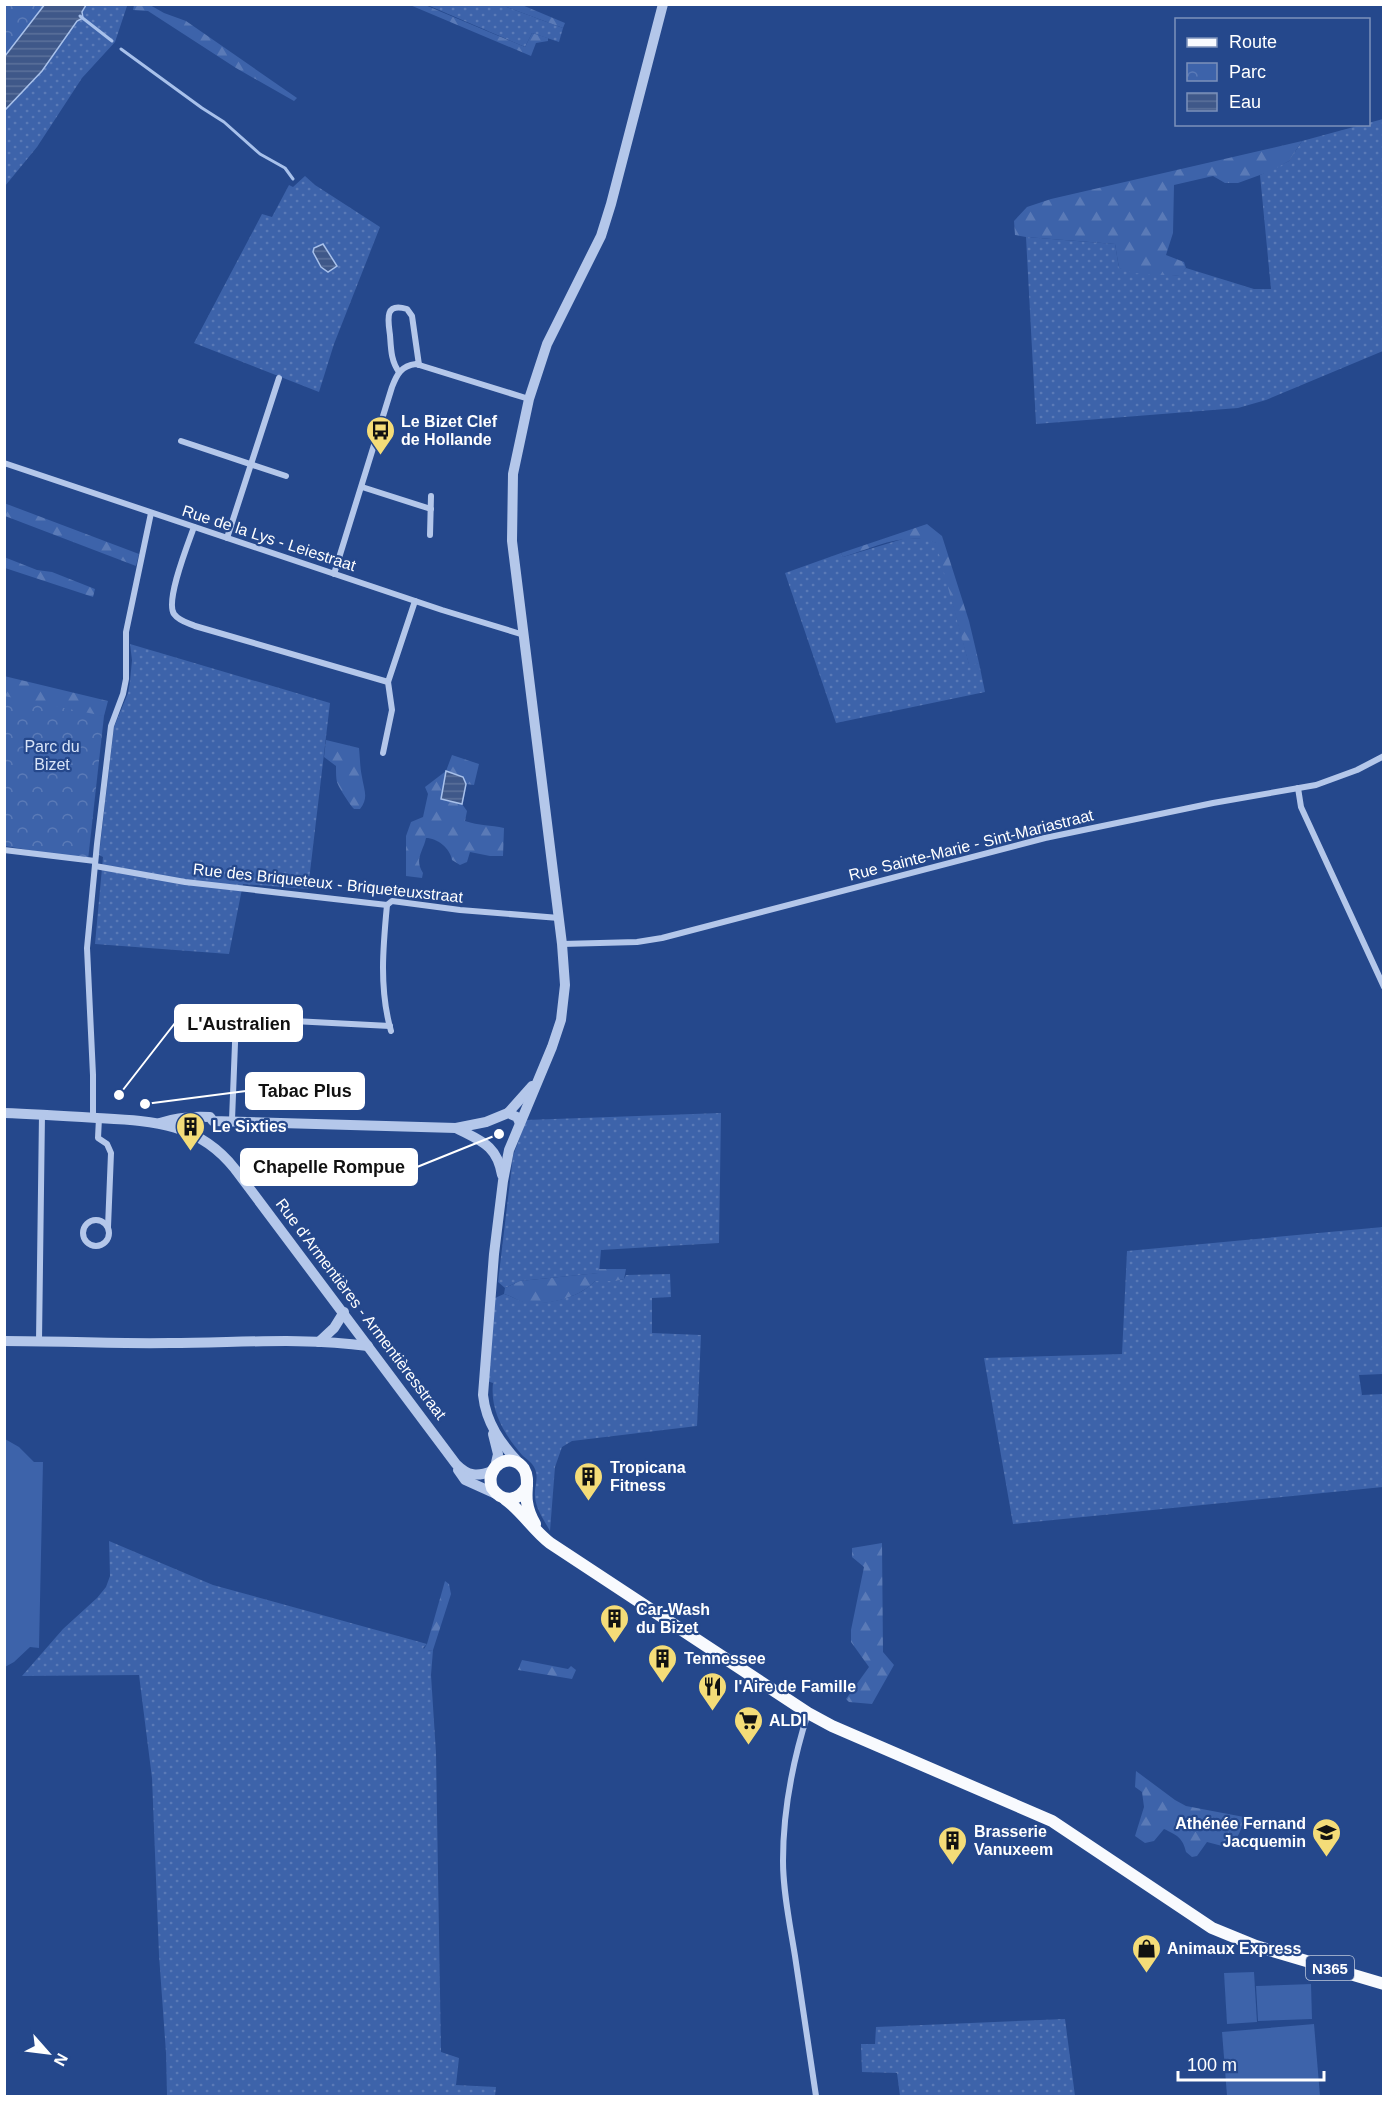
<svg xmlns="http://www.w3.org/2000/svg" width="1388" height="2101" font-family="Arial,sans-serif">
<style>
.grass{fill:url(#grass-dots)}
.forest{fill:url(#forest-firs)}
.park{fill:url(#park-crowns)}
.pitch{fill:#3d63aa}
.water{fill:url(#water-rules);stroke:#a8c1eb;stroke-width:1.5}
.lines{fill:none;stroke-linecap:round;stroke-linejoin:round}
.stream{stroke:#a8c1eb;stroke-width:3}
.minor{stroke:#b4c7ea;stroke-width:6}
.tertiary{stroke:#b4c7ea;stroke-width:10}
.primary{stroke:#f8fafe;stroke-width:12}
.labels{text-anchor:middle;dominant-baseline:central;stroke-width:4.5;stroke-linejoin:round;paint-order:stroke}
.shield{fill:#25488c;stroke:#bec8dc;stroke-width:1.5}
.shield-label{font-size:15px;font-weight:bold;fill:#fff}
.poi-label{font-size:16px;font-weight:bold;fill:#fff;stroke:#25488c;text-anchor:start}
.street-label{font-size:16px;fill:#fff;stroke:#25488c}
.park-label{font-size:16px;fill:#d8e4f8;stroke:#25488c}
.leader{fill:none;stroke:#fff;stroke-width:2}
.callout-dot{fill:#fff;stroke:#25488c;stroke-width:2}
.callout{fill:#fff;stroke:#fff;stroke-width:2}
.callout-label{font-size:18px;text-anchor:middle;font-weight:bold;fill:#111}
</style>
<defs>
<pattern id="grass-dots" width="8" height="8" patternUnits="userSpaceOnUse" patternTransform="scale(1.5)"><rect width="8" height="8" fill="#3d63aa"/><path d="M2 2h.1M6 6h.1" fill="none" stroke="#5a7ab7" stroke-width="1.8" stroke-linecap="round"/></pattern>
<pattern id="forest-firs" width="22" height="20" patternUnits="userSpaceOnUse" patternTransform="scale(1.5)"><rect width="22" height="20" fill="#3d63aa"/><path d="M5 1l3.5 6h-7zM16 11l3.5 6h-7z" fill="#5a7ab7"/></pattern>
<pattern id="park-crowns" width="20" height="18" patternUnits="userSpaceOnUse" patternTransform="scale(1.5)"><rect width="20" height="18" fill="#3d63aa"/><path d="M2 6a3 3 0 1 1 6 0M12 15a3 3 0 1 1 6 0" fill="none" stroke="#5a7ab7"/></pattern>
<pattern id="water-rules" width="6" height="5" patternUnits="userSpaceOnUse" patternTransform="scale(1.5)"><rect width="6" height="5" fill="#3f5889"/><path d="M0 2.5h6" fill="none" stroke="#5c719b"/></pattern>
</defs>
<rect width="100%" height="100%" fill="#25488c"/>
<g class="grass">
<path d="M425 4 501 5 563 28 559 42 532 33 525 47Z"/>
<path d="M86 5H125L127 6 115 42 82 78 37 147 5 186V110L42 71Z"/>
<path d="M1383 119V351L1266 400 1238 408 1036 424 1026 237 1115 244 1119 268 1179 276 1186 268 1254 289H1271L1260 175 1289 161 1302 141Z"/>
<path d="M305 176 315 185 380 227 334 344 319 392 194 343 262 214 272 217 289 185 293 187Z"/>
<path d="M906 538 927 539 937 543 969 664 979 663 985 692 836 723 785 573 841 553 843 557Z"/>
<path d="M130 644 330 703 308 889 243 884 229 954 95 944 103 857 99 855 114 727 128 693 130 681 132 660Z"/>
<path d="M721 1113 719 1243 601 1250 599 1273 520 1281 505 1288 498 1282 513 1156 526 1120Z"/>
<path d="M1383 1227V1374L1359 1375 1362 1395 1383 1394V1487L1013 1524 984 1358 1122 1354 1127 1251Z"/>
<path d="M670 1274 671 1297 652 1298V1333L701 1335 697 1426 572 1441 562 1447 555 1467 550 1531C544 1520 536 1509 535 1497 534 1486 539 1479 535 1469 532 1462 527 1460 522 1455 504 1434 490 1411 493 1383L487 1381 495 1298 504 1294C512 1296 518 1301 526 1302 549 1305 579 1298 595 1281H616L624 1279 626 1275Z"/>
<path d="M109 1541 213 1585 427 1644 423 1648 427 1651 433 1650 431 1675 436 1753 441 2052 459 2058 456 2085 496 2087 495 2096H167L166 2053 159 1955 152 1778 139 1675 22 1676 63 1629 97 1598 106 1587 110 1576Z"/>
<path d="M1065 2019 1075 2096H900L897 2073 862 2072 861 2044H875L876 2027Z"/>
</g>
<g class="forest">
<path d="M134 5H150L164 13 186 21 297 98 294 101 236 68 148 11 133 10Z"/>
<path d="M410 5H425L525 47 532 33 548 38V41L536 43 531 56Z"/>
<path d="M501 5H522L565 23 563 28Z"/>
<path d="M1302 141 1289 161 1271 171 1238 183H1225L1213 176 1174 185 1173 233 1166 255 1184 262 1186 268 1180 276 1133 273 1119 268 1115 244 1026 237 1015 235 1014 221 1027 207 1051 199Z"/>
<path d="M4 503 139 554 136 566 5 516Z"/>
<path d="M927 524 942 536 969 621 979 663 969 665 936 543C907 530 873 548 843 557L841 553Z"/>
<path d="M4 557 37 570 52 572 95 589 93 597 5 568Z"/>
<path d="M4 676 108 701 104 716 83 715 5 698Z"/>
<path d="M326 740 359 748C360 758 360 768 362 777 364 790 369 798 360 809H354C350 805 339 788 337 782 336 778 336 771 336 766L324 757Z"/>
<path d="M452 755 479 764 474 785 466 784 463 777 441 798 462 804 467 811 465 821C479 826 491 825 504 828L503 856H490L470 852 467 862 460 865 452 860C450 848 437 838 426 838 423 852 414 859 423 873L422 878 406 876V836L411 822 423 817 428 794 425 787 446 771Z"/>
<path d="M599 1269H626L624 1279 616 1281H595C579 1298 549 1305 526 1303 518 1301 512 1296 504 1294L505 1288 520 1281 598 1273Z"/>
<path d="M882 1543 883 1652 894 1665 872 1704 849 1702 846 1699 869 1667 851 1642V1630L864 1567 852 1557V1548Z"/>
<path d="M445 1581 449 1584 451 1594 433 1650 422 1652 427 1644Z"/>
<path d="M522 1660 568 1669 571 1666 576 1670 572 1679 518 1670Z"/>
<path d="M1136 1771 1175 1800 1186 1806 1244 1817C1241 1831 1239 1839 1226 1847L1207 1842 1197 1856 1192 1857 1186 1852C1183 1838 1177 1835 1164 1829L1154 1841 1145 1843 1135 1836 1144 1807 1142 1792 1135 1787Z"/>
</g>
<g class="park">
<path d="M5 5H85L5 108Z"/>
<path d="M4 696 104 716 88 860 5 846Z"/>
</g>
<g class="pitch">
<path d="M5 1439 19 1447 34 1462H43L39 1648 30 1647 14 1662 5 1667Z"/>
<path d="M1254 1972 1257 2022 1227 2024 1224 1973Z"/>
<path d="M1311 1984 1312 2019 1258 2021 1256 1986Z"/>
<path d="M1314 2024 1320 2096H1227L1222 2032Z"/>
</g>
<g class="water">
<path d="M45 4 86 5 82 12 83 18 77 21 42 71 5 110V56Z"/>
<path d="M323 244 337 266 328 272 321 267 313 252 314 248Z"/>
<path d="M446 771 463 777 466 784 462 804 441 799Z"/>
</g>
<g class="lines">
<g class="stream">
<path d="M80 16 112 41"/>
<path d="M121 49 202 108 224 122 260 154 285 168 293 179"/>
</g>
<g class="minor">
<path d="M399 372C391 361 391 349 390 335 388 320 384 302 407 309L412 316 419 365"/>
<path d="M181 441 286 476"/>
<path d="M4 463 442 610 524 635"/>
<path d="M362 487 431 509"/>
<path d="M194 527C188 544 165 601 174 614 179 621 188 623 195 626L388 682 392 710 383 753"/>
<path d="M430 535 431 496"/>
<path d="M227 538 279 378"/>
<path d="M334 574 392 387C397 374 401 366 416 364L529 399"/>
<path d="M388 682 415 601"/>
<path d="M1298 788 1301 807 1384 987"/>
<path d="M4 850 95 861"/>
<path d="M95 866 185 882 387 905 392 901 460 910 559 918"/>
<path d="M387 905C383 947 379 989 391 1031"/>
<path d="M562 944 637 942 662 938 1045 838 1213 803 1316 785 1357 770 1384 756"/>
<path d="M93 1117V1075L87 948 97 844 111 726 123 694 126 679V632L151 513"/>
<path d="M99 1118 98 1138 107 1144 111 1153 108 1227"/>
<path d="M232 1120 236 1018 390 1026"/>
<circle cx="96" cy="1233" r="13"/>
<path d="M39 1341 42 1114"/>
<path d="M808 1713C793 1760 783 1811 783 1861 783 1892 790 1925 795 1956 802 2003 809 2050 816 2096"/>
</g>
<g class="tertiary">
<path d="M4 1113C35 1114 66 1116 97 1118 152 1121 198 1122 235 1169L456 1464C468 1476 477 1477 492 1471"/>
<path d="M508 1113 532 1086"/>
<path d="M160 1123C177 1117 192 1116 210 1117L213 1121 456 1128 486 1122 508 1113 517 1117 520 1123"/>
<path d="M456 1128C481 1141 497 1145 502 1175"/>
<path d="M4 1341C60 1341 115 1344 170 1343 236 1343 303 1337 368 1346"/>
<path d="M319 1342 334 1328 344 1312"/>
<path d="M493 1434 498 1454 495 1467"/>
<path d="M520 1464C501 1444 486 1423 483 1395L494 1254 503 1181 509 1150 552 1047 561 1020 565 985 562 944 512 541 513 474 529 399 547 344 601 236 611 204 663 4"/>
<path d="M458 1470 465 1480 496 1494"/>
</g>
<g class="primary">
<path d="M527 1486C519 1502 502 1503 492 1488 484 1466 511 1450 524 1469 530 1479 525 1491 527 1502 528 1510 531 1517 535 1524"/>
<path d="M505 1499C522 1511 533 1530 550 1543L808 1713 832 1726 1052 1821 1212 1928 1256 1946 1384 1984"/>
</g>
</g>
<defs>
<symbol id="bus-pin" viewBox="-11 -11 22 30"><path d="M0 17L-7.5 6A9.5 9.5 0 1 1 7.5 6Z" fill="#f4dc78" stroke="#25488c"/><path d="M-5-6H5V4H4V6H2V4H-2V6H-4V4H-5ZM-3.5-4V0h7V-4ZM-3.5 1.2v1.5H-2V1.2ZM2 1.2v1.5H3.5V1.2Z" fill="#111"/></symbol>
<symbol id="building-pin" viewBox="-11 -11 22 30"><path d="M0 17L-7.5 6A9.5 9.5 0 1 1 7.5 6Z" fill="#f4dc78" stroke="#25488c"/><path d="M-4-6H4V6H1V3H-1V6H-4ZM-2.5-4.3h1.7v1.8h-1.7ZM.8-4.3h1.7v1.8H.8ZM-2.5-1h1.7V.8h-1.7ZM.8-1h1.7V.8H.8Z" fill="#111"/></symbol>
<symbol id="restaurant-pin" viewBox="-11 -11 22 30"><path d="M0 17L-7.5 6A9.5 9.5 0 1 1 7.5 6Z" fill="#f4dc78" stroke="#25488c"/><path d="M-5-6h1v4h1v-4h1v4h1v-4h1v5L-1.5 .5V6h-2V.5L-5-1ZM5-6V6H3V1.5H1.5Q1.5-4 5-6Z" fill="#111"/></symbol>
<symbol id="supermarket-pin" viewBox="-11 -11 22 30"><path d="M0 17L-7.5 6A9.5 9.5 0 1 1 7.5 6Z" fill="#f4dc78" stroke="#25488c"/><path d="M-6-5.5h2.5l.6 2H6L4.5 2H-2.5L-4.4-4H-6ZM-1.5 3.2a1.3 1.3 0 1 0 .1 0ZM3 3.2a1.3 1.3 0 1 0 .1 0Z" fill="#111"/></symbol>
<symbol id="school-pin" viewBox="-11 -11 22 30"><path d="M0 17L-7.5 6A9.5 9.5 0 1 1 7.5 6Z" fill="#f4dc78" stroke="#25488c"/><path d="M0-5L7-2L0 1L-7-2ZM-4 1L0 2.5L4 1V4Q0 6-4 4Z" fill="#111"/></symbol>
<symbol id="shop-pin" viewBox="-11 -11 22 30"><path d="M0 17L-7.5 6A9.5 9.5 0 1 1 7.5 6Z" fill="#f4dc78" stroke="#25488c"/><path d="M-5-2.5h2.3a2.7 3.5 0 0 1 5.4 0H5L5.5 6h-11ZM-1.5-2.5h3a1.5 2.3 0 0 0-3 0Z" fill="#111"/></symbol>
</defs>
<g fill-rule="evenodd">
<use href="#bus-pin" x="364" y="414" width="33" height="45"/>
<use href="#building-pin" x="174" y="1110" width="33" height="45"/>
<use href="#building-pin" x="572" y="1460" width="33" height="45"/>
<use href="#building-pin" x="598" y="1602" width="33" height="45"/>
<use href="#building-pin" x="646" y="1642" width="33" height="45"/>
<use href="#restaurant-pin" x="696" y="1670" width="33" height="45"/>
<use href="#supermarket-pin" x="732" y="1704" width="33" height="45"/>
<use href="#school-pin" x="1310" y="1816" width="33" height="45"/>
<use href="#building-pin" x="936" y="1824" width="33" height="45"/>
<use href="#shop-pin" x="1130" y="1932" width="33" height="45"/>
</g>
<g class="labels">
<rect class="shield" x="1306" y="1956" width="48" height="24" rx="4.5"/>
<g class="shield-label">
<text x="1330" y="1968">N365</text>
</g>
<g class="poi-label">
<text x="401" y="421">Le Bizet Clef<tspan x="401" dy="18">de Hollande</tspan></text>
<text x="212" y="1126">Le Sixties</text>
<text x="610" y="1467">Tropicana<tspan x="610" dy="18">Fitness</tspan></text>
<text x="636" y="1609">Car-Wash<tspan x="636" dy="18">du Bizet</tspan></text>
<text x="684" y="1658">Tennessee</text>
<text x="734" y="1686">l'Aire de Famille</text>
<text x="769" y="1720">ALDI</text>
<text x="1306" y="1823" text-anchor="end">Athénée Fernand<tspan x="1306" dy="18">Jacquemin</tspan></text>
<text x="974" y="1831">Brasserie<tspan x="974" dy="18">Vanuxeem</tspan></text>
<text x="1167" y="1948">Animaux Express</text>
</g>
<g class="street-label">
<text transform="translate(269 538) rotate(18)">Rue de la Lys - Leiestraat</text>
<text transform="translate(971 845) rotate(-14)">Rue Sainte-Marie - Sint-Mariastraat</text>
<text transform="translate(328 883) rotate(6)">Rue des Briqueteux - Briqueteuxstraat</text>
<text transform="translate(361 1309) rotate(53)">Rue d'Armentières - Armentièresstraat</text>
</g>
<g class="park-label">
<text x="52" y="746">Parc du<tspan x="52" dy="18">Bizet</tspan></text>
</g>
</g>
<path class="leader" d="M119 1095L175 1023M145 1104L246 1091M499 1134L417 1167"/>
<g class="callout-dot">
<circle cx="119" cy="1095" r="6"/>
<circle cx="145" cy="1104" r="6"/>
<circle cx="499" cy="1134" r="6"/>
</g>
<g class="callout">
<rect x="175" y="1005" width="127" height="36" rx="6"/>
<rect x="246" y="1073" width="118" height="36" rx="6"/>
<rect x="241" y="1149" width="176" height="36" rx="6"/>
</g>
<g class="callout-label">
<text x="239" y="1030">L'Australien</text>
<text x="305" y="1097">Tabac Plus</text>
<text x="329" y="1173">Chapelle Rompue</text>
</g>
<rect width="1388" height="2101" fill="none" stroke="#ffffff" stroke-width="12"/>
<rect x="1175" y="18" width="195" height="108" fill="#25488c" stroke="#7c91ba" stroke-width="1.5"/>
<rect x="1187" y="38" width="30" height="9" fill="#f8fafe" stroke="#7c91ba" stroke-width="1.5"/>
<text x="1229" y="48" font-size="18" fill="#ffffff">Route</text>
<rect x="1187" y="63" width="30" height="18" fill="url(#park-crowns)" stroke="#7c91ba" stroke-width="1.5"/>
<text x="1229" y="78" font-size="18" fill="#ffffff">Parc</text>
<rect x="1187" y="93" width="30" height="18" fill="url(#water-rules)" stroke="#7c91ba" stroke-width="1.5"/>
<text x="1229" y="108" font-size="18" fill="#ffffff">Eau</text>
<g transform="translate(48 2053) rotate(118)" stroke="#25488c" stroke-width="4.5" paint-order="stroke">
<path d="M0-4.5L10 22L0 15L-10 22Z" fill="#ffffff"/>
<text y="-9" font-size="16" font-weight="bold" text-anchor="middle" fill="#ffffff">N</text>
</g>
<path d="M1178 2071v9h146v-9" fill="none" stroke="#ffffff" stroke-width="3"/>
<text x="1187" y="2071" font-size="18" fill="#ffffff" stroke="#25488c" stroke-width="4.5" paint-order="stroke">100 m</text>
</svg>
